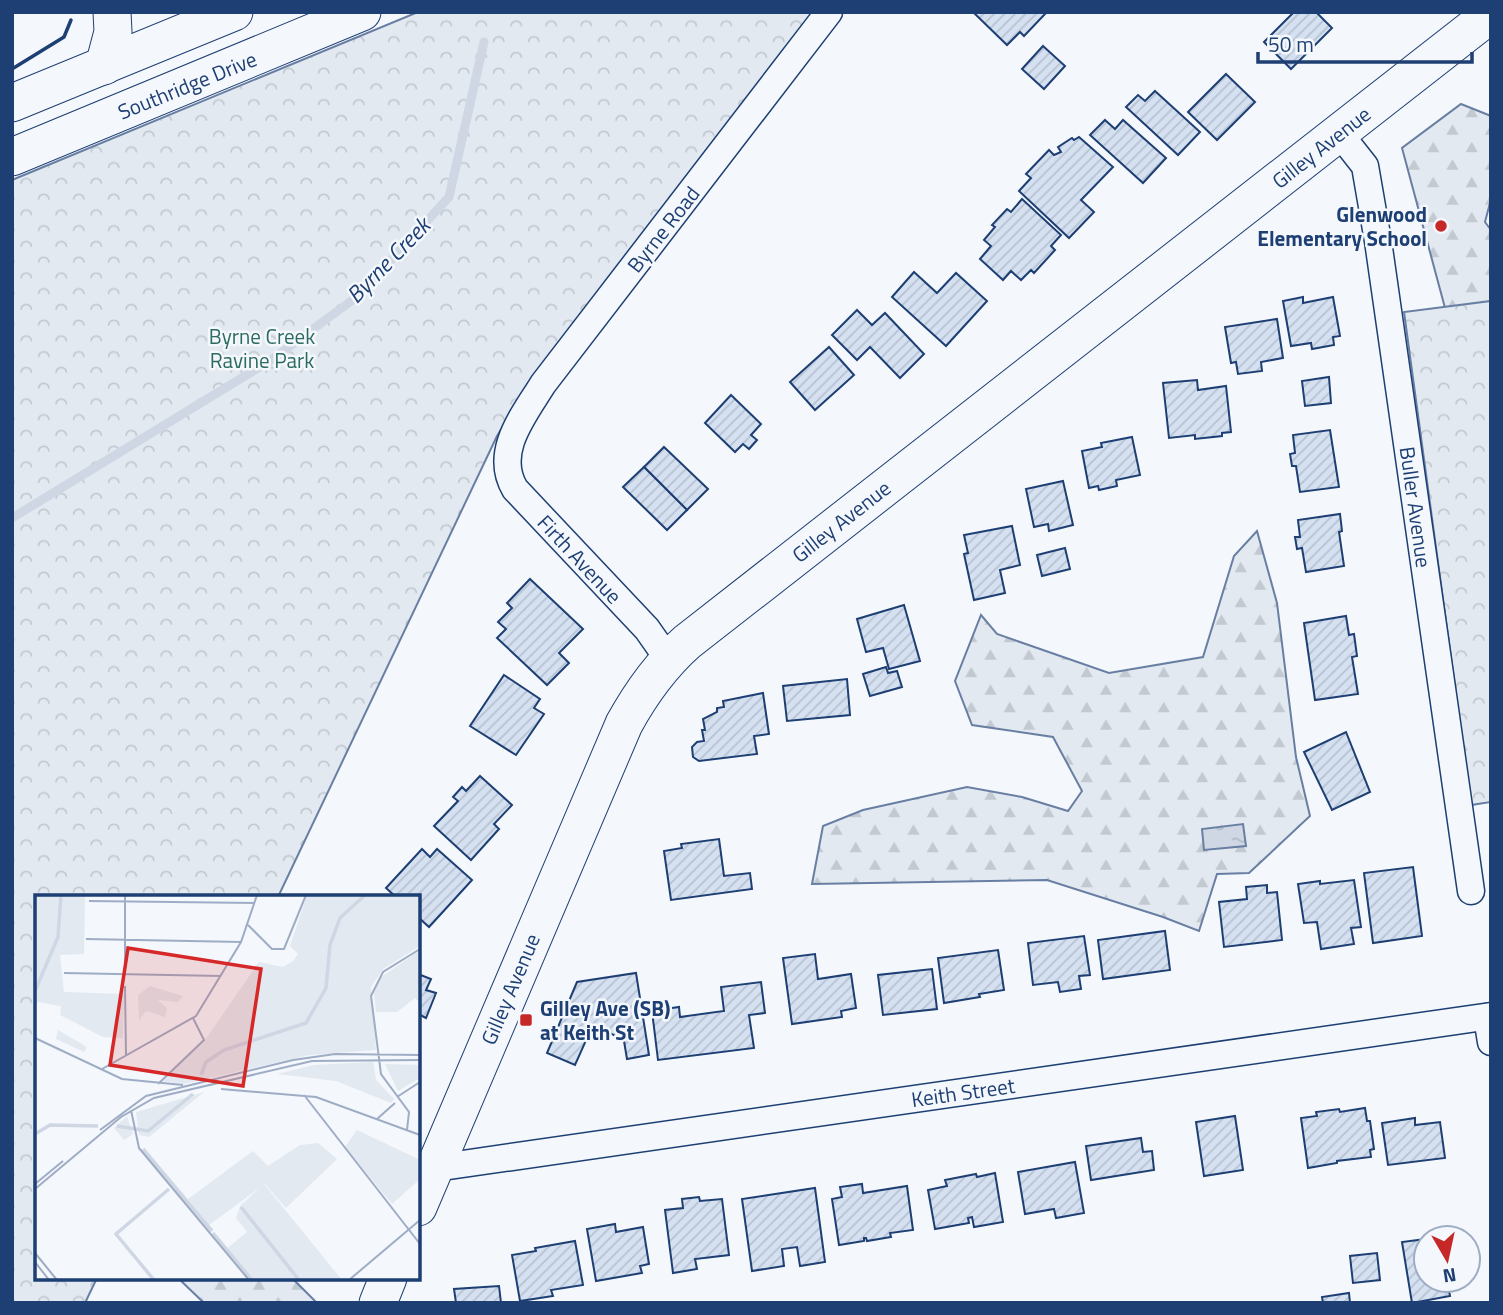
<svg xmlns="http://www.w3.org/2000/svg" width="1503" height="1315" font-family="'Titillium Web',sans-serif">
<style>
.forest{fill:url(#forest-firs);stroke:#687fa3;stroke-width:2}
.park{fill:url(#park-crowns);stroke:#687fa3;stroke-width:2}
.water{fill:url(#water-ripples);stroke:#687fa3;stroke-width:2}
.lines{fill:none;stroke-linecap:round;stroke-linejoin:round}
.stream{stroke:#cfd7e4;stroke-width:9}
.building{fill:url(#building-hatch);stroke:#1d3f73;stroke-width:2}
.street-casing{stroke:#1d3f73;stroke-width:29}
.secondary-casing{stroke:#1d3f73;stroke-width:39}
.street{stroke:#f4f7fb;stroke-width:26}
.secondary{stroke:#f4f7fb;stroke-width:37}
.wall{stroke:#1d3f73;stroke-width:3.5}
.poi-dot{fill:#c62828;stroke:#f4f7fb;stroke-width:2.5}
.labels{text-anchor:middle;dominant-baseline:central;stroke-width:5;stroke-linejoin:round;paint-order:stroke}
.street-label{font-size:21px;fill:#1d3f73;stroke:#f4f7fb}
.poi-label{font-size:21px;font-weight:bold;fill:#1d3f73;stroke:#f4f7fb;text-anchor:end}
.park-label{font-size:21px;fill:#2c6c60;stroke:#f4f7fb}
.water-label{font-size:23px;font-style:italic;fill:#1d3f73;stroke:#f4f7fb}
.inset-river{fill:none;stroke:#cfd7e4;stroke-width:3.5}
.inset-road{fill:none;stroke:#9eadc5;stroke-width:2}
.view{fill:#d62828;fill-opacity:0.15;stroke:#d62828;stroke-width:3.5}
.inset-edge{fill:none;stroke:#1d3f73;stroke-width:3.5}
</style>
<defs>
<pattern id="forest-firs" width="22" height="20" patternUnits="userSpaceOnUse" patternTransform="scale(1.75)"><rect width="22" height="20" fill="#e3e9f0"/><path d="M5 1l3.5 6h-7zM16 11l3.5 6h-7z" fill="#c2c9d1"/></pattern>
<pattern id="park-crowns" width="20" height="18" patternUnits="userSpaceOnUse" patternTransform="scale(1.75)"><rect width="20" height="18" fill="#e3e9f0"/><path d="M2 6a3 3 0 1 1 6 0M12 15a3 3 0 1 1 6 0" fill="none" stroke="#c2c9d1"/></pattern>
<pattern id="water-ripples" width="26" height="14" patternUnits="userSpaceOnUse" patternTransform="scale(1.75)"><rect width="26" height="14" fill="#cfd7e4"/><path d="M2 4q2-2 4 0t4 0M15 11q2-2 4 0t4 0" fill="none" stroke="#b1bac7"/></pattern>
<pattern id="building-hatch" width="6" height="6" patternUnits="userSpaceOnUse" patternTransform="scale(1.75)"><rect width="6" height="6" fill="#d5e0f0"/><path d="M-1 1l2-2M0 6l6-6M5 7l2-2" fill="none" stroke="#b6c1d1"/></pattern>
</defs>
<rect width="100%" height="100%" fill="#f4f7fb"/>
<g class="forest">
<path d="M1461 104 1491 116V199L1485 222 1491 230V479L1402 148Z"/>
<path d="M1257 531 1277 603 1296 757 1310 816 1249 873 1217 874 1199 931 1163 917 1047 880 812 884 823 826 863 810 967 787 1022 797 1068 811 1082 791 1053 737 972 725 955 681 981 615 997 634 1109 673 1203 657 1234 556Z"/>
<path d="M178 1278H292L317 1303H204Z"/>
</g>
<g class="park">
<path d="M418 12H816L533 378 497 436 278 897H37V1278H97L85 1303H12V180Z"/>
<path d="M1491 301V802L1471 805 1404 312Z"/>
</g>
<path class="water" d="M1243 824 1246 846 1204 850 1202 829Z"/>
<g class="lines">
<path class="stream" d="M12 518 271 360 358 296 449 197 484 42"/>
</g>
<g class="building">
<path d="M973 12H1043L1045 14 1024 36 1020 32 1007 45Z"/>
<path d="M1290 12H1316L1332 28 1291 69 1264 42 1292 14Z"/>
<path d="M1043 46 1065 66 1044 89 1022 69Z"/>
<path d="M1226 74 1255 102 1217 140 1188 112Z"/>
<path d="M1155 91 1200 132 1178 155 1126 107 1138 95 1145 101Z"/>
<path d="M1105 120 1115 129 1123 120 1166 158 1143 183 1090 135Z"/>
<path d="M1079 137 1113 167 1081 200 1094 212 1069 238 1019 191 1031 178 1026 174 1049 150 1054 155 1061 152 1058 147 1072 138 1074 140Z"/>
<path d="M1022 199 1061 235 1051 246 1055 250 1034 273 1031 270 1021 280 1011 271 1003 280 980 259 991 246 984 240 995 227 992 225 1007 209 1011 212Z"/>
<path d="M914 272 937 293 956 273 987 301 946 346 892 297Z"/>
<path d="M1303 297V303L1333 297 1340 336 1333 337 1334 345 1312 349 1311 343 1291 346 1283 301Z"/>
<path d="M857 310 872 325 885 313 924 354 900 378 870 347 857 360 832 335Z"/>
<path d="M1277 319 1283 358 1261 362 1262 371 1238 374 1236 362 1231 363 1225 327Z"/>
<path d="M829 347 854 375 815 410 790 382Z"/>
<path d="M1329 377 1331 403 1305 406 1302 381Z"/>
<path d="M1197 380 1198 390 1226 386 1231 432 1222 433V436L1195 439V435L1169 438 1163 383Z"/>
<path d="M731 395 761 424 751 435 757 440 749 449 743 444 735 452 705 423Z"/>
<path d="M1330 430 1339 487 1300 492 1296 466H1292L1290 454 1295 453 1293 435Z"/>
<path d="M1132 437 1140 475 1116 480 1117 486 1099 490 1098 486 1089 488 1082 451 1102 447 1101 443Z"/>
<path d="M664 447 708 489 687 510 644 467Z"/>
<path d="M644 467 687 510 667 530 623 487Z"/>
<path d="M1063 481 1073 525 1049 531 1048 524 1034 527 1026 489Z"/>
<path d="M1340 514 1342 531 1339 532 1344 566 1306 572 1302 548 1297 549 1295 537H1300L1298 520Z"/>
<path d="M1012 526 1020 565 1000 570 1005 593 974 600 964 554 968 553 964 535Z"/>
<path d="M1065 548 1070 569 1042 576 1037 555Z"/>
<path d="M530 579 583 629 559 653 569 663 547 685 497 638 506 629 498 622 512 608 507 603Z"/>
<path d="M904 605 920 661 889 669 883 648 866 652 857 619Z"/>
<path d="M1346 616 1349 635 1354 634 1357 656 1352 657 1358 694 1315 700 1304 623Z"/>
<path d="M886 667 888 673 897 671 902 687 870 696 863 674Z"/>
<path d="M504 675 540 699 534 708 544 714 516 755 470 726Z"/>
<path d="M847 679 850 715 787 721 783 686Z"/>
<path d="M763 693 769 734 754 736 757 754 699 761 693 757 692 747 697 742 704 741 702 730H705L703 719 717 712V708L724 707 723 701Z"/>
<path d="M1346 732 1370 792 1332 810 1304 752Z"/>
<path d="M480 776 512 805 494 824 499 829 471 860 434 826 458 801 453 797 462 787 466 791Z"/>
<path d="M719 839 724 876 750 873 752 889 671 900 664 851 682 848 681 844Z"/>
<path d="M422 849 430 857 437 849 472 880 429 927 418 917V897H396L386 888Z"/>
<path d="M1413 867 1422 936 1373 943 1364 873Z"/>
<path d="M1354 880 1361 927 1351 928 1354 944 1321 949 1317 922 1304 923 1298 884 1320 881V884Z"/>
<path d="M1267 885V893L1277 892 1282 940 1224 947 1219 902 1247 899 1246 887Z"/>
<path d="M1165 931 1170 970 1103 979 1098 940Z"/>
<path d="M1084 936 1090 975 1079 976 1081 989 1060 992 1058 982 1033 985 1028 943Z"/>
<path d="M998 950 1004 990 979 994 980 997 944 1003 938 958Z"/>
<path d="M815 954 818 979 851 974 856 1008 841 1011 842 1017 792 1024 783 958Z"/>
<path d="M932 969 937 1009 883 1015 878 975Z"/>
<path d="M636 973 649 1055 627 1059 624 1041 610 1033 587 1038 575 1065 547 1053 577 982Z"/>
<path d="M418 974 431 979 426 990 436 993 426 1018 418 1014Z"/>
<path d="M761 982 765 1013 749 1015 754 1048 658 1060 652 1011 679 1007 680 1017 724 1011 721 987Z"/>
<path d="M1365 1108 1367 1121H1370L1374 1149 1370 1150 1371 1157 1337 1161V1163L1308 1168 1301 1118 1317 1116 1316 1112 1339 1109 1340 1112Z"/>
<path d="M1235 1116 1243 1170 1204 1176 1196 1122Z"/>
<path d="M1415 1118V1125L1440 1122 1445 1158 1388 1165 1382 1123Z"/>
<path d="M1141 1138 1143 1152 1152 1151 1154 1170 1091 1180 1086 1146Z"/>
<path d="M1075 1162 1084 1213 1056 1218 1054 1209 1025 1214 1018 1172Z"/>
<path d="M995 1173 1003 1222 974 1227 972 1217 968 1218 969 1223 935 1229 928 1190 947 1186 945 1180 976 1174 977 1177Z"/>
<path d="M862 1184 863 1193 907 1186 913 1230 890 1233 891 1237 867 1241 866 1238H864V1241L839 1245 832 1199 842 1197 840 1187Z"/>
<path d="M815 1188 825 1262 800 1266 797 1247 782 1249 784 1266 752 1271 742 1199Z"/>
<path d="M699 1197 700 1201 722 1199 729 1255 695 1259 697 1269 673 1273 665 1210 683 1208 682 1199Z"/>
<path d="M615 1224 616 1232 643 1227 649 1264 640 1266 642 1273 596 1281 587 1229Z"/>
<path d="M1426 1239V1280H1447L1450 1296 1412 1303 1402 1242Z"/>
<path d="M575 1241 583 1285 551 1290 553 1296 520 1301 512 1255 536 1251 535 1248Z"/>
<path d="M1377 1253 1380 1280 1353 1283 1350 1256Z"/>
<path d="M499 1286 501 1303H456L454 1289Z"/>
<path d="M1349 1293 1350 1303H1323L1322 1297Z"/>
</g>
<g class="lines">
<defs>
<g id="street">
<path d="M1339 133 1365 166 1378 241 1471 891"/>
<path d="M668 659 647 629 515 489C493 452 524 415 543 384L829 12"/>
<path d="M1487 1017 1491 1042"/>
<path d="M435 1168 1491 1016"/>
</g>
<g id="secondary">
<path d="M104 66 113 32 112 12"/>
<path d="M12 103 234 12"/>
<path d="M12 157 362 12"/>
<path d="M418 1207 624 724C641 693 660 666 687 642L1491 14"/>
<path d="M378 1303 388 1278"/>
</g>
</defs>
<use href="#street" class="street-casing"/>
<use href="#secondary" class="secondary-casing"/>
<use href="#street" class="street"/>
<use href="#secondary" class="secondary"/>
<path class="wall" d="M12 69 64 37 71 20"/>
</g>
<g class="poi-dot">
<circle cx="1441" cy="226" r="7"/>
<rect x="519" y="1013" width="14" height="14" rx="3.5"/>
</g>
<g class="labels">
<g class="street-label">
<text transform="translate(187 85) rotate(-22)">Southridge Drive</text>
<text transform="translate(1321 147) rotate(-38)">Gilley Avenue</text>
<text transform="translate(663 229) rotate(-52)">Byrne Road</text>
<text transform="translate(1416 507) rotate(82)">Buller Avenue</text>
<text transform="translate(841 521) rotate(-38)">Gilley Avenue</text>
<text transform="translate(580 559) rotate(47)">Firth Avenue</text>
<text transform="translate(510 989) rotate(-67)">Gilley Avenue</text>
<text transform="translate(963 1092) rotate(-8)">Keith Street</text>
</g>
<g class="poi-label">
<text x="1427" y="214">Glenwood<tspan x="1427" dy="24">Elementary School</tspan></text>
<text x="540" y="1008" text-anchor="start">Gilley Ave (SB)<tspan x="540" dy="24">at Keith St</tspan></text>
</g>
<g class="park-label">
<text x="262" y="336">Byrne Creek<tspan x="262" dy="24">Ravine Park</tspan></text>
</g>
<g class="water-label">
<text transform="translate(388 260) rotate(-46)">Byrne Creek</text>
</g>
</g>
<g transform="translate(35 895)">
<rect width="385" height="385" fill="#f4f7fb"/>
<path d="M115 91 148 101 143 107 123 105 132 113 130 122 111 116 104 126 103 100ZM338 167 341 185 359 204 356 208 301 186 242 179 279 170ZM350 169 385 170V183L363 196ZM169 197 114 242 104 240 101 217ZM92 221 98 239 89 245 79 233ZM322 235 385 265V284L357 309 310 252ZM283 248 302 264 251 313 230 289 174 330 153 304 218 256 233 271 265 250Z" fill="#e3e9f0"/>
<path d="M1 0H50L49 59 25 60 29 97 89 99 88 143 68 142 39 127 25 120 26 111 3 107 0 110ZM272 0H385V51L348 74 336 92 341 155 274 160 149 189 126 186 170 145 224 67 248 72 258 66 263 59 255 51ZM385 55V108L380 103 362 117H341L339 98 345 83Z" fill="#e3e9f0"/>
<path d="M229 289 307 385H215L190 355 212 337 201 323 205 311Z" fill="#e3e9f0"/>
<path d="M23 135 52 152 49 157 21 144Z" fill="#e3e9f0"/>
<path class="inset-river" d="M0 96 23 42 26 0M166 180 171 167 189 155 271 128 291 93 295 50 305 23 330 0M82 231 113 236 158 199M0 239 15 230 63 231M108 254 177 336M206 312 264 385M178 338 217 385M119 385 81 339 134 294"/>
<path class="inset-road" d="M90 0V80M54 6 219 8M213 30 237 54H249L271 0M51 44 206 47M29 78 186 81M90 91 91 160M0 143 87 184 148 190M67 174 161 121 206 47 222 0M123 189 169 145 158 123M186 194 281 202 385 240M269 200 385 349M362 202 385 187M96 215 104 253 214 385M342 224 360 208M65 235 111 201 258 165 300 159 385 160M372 235 374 217 346 179 336 101 348 77 385 54M0 289 28 266M0 294 86 222 119 203 277 166 385 165M0 358 22 385M0 367 14 385M314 385 385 325"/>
<path class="view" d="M93 53 226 74 208 191 75 170Z"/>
<rect width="385" height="385" class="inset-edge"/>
</g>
<rect width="1503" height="1315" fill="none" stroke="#1d3f73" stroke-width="28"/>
<g transform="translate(1447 1259) rotate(171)"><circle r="33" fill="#f4f7fb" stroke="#9eadc5" stroke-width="2"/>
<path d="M0-5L12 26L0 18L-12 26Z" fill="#c62828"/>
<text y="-10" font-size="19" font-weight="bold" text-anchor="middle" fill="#1d3f73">N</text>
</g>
<path d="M1258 52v10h214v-10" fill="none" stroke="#1d3f73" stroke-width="3.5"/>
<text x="1268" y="52" font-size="21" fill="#1d3f73" stroke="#f4f7fb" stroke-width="5" paint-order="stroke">50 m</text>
</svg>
